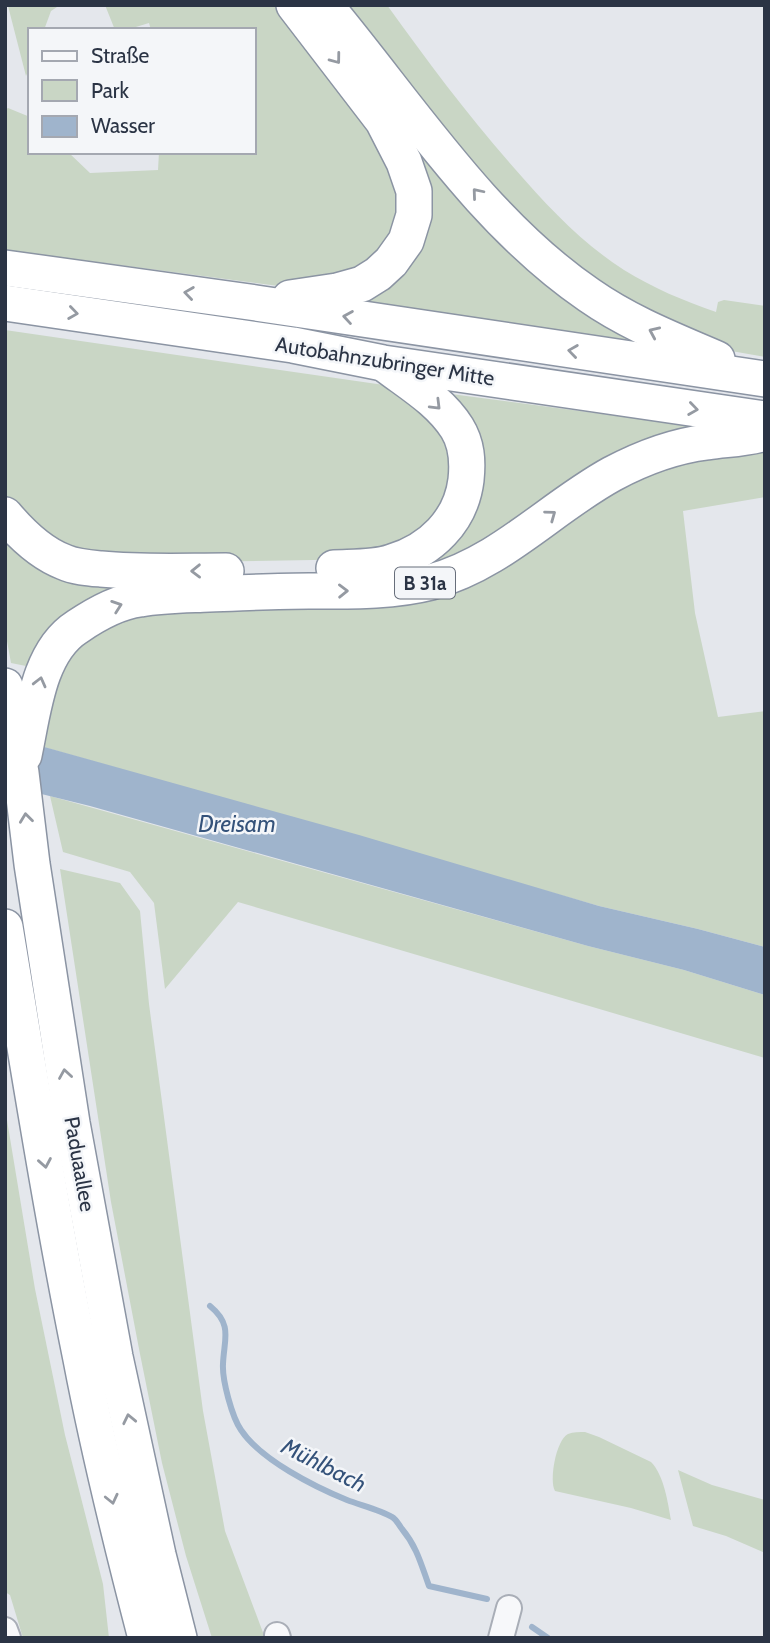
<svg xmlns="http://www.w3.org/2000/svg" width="770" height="1643" font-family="Cabin,sans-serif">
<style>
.green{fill:#c9d6c5}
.water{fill:#9fb4cc}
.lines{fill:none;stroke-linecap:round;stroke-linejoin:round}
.stream{stroke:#9fb4cc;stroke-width:6}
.minor-casing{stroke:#a9aeb7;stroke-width:28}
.highway-casing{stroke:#8b94a3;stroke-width:38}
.minor{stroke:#f7f8fa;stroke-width:24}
.highway{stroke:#fff;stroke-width:35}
.oneway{stroke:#959aa2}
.labels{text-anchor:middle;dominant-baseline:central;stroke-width:5;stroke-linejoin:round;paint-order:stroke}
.shield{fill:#f4f6f9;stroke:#676e7b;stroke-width:2}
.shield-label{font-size:19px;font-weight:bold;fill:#2b3445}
.street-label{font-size:21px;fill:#2b3445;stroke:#f4f6f9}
.water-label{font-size:23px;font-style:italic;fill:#34527a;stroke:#f4f6f9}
</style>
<rect width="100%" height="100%" fill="#e4e7ec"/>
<g class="green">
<path d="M5 5H60L51 11 44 30H30V67L26 76 8 6 5 7Z"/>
<path d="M105 5H283L370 118 406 198 378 266 286 287 5 250V110L8 108 30 117V152H68L90 173 158 170 159 152H254V30H151L149 23 126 30H115Z"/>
<path d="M313 5 650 347 355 300 419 214Z"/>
<path d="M342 5H387C428 62 469 117 515 169 548 207 582 243 624 270 653 288 684 301 716 312L718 302 724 300 765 306V357L720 349 692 340 544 249Z"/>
<path d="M5 330 384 385 400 392 418 401 457 454 444 517 372 559 128 563 81 559 20 521 5 496Z"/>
<path d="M436 392 716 429 715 434 668 443 627 460 592 479 488 550 463 563 440 571 385 583 171 589C125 593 72 607 45 648 42 654 39 662 36 668L11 663 5 630V534L15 544 36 560 67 574 88 577 147 580 372 575C394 572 414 566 432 553 478 521 491 449 453 405 448 400 442 396 436 392Z"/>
<path d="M765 448V497L683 511 695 613 718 717 765 711V947L698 929 599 906 5 736 79 643 123 615 422 591 648 467Z"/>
<path d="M50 796 588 946 684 970 765 995V1058L238 902 165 989 154 903 130 872 63 852Z"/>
<path d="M60 869 120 883 140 911 149 1004 203 1411 225 1531 265 1638H212L186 1556 162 1463 140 1354 111 1202Z"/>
<path d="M5 1108 35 1289 65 1435 103 1584 109 1638H23L10 1595 5 1592Z"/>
<path d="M585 1432 599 1437 651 1462C664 1475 668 1503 671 1520L631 1508 555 1491C549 1480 556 1440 568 1434 573 1432 580 1432 585 1432Z"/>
<path d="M678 1470 712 1485 765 1500V1553L726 1536 693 1526Z"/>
</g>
<path class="water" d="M5 736 359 835 599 906 698 929 765 947V995L684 970 588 946 90 806 5 785Z"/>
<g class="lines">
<g class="stream">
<path d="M210 1306C233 1325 224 1339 223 1364 222 1380 232 1417 241 1430 261 1460 315 1487 347 1500 360 1505 381 1510 392 1517 396 1519 399 1525 402 1529 417 1547 421 1564 429 1586L487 1599"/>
<path d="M532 1627 548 1638"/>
</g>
<defs>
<g id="minor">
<path d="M5 1630 8 1638"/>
<path d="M277 1635 278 1638"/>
<path d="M501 1638 509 1608"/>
</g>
<g id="highway">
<path d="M325 5C407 103 482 222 589 295 629 323 673 340 717 359"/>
<path d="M5 268 256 303 765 379"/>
<path d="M290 298 337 291 362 284 378 274 391 262 406 241 414 215V191L404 162 383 121 294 5"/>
<path d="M5 303 293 345 383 363 765 419"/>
<path d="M5 515C21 534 40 553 64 562 75 567 89 568 101 569 142 573 184 571 226 571"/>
<path d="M334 568C353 567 375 568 392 562 431 550 461 521 466 480 468 461 467 444 457 428 440 401 411 384 386 365"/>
<path d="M5 686 21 773 32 864 72 1123 115 1357 158 1555 179 1638"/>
<path d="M24 755C33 713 38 652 77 627 96 614 117 602 140 599 162 595 186 595 209 594 242 593 276 591 309 591 349 591 392 592 431 582 501 563 550 508 612 474 642 458 674 446 707 442 727 439 746 439 765 433"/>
<path d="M5 927C29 1071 52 1216 81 1359 99 1453 122 1546 146 1638"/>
</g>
</defs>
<use href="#minor" class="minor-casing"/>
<use href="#highway" class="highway-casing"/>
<use href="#minor" class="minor"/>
<use href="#highway" class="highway"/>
</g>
<defs><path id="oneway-chevron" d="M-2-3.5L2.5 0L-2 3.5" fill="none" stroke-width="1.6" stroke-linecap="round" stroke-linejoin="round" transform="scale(1.75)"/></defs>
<g class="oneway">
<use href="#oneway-chevron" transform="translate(336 59) rotate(53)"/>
<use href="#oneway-chevron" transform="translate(477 193) rotate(-130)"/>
<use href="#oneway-chevron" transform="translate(189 293) rotate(-172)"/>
<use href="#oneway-chevron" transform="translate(73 313) rotate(8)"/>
<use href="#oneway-chevron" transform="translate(348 317) rotate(-171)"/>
<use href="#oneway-chevron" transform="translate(654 332) rotate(-156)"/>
<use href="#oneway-chevron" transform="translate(573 351) rotate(-172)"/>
<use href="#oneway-chevron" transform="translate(436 405) rotate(45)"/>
<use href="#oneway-chevron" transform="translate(693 409) rotate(8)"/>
<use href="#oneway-chevron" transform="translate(551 515) rotate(-36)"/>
<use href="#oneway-chevron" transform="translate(196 571) rotate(179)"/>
<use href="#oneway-chevron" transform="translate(343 591) rotate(-1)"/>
<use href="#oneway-chevron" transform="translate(117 606) rotate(-19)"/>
<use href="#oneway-chevron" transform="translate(40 682) rotate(-76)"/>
<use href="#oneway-chevron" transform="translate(26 818) rotate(-97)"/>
<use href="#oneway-chevron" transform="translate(65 1074) rotate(-99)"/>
<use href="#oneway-chevron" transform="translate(45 1163) rotate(80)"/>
<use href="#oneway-chevron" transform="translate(129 1419) rotate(-102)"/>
<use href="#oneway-chevron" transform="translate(112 1499) rotate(77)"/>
</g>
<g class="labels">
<rect class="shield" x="395" y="567.5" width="60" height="31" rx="5"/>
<g class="shield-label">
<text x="425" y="583">B 31a</text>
</g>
<g class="street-label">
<text transform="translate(385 361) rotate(9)">Autobahnzubringer Mitte</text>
<text transform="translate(80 1164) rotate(80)">Paduaallee</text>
</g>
<g class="water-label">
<text x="237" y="824">Dreisam</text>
<text transform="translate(324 1465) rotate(27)">Mühlbach</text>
</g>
</g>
<rect width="770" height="1643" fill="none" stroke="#2b3445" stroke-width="14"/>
<rect x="28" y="28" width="228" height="126" fill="#f4f6f9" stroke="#a4a8b1" stroke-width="2"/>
<rect x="42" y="51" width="35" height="10" fill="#f7f8fa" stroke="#a4a8b1" stroke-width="2"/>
<text x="91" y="63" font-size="21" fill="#2b3445">Straße</text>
<rect x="42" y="80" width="35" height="21" fill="#c9d6c5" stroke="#a4a8b1" stroke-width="2"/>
<text x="91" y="98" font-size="21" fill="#2b3445">Park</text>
<rect x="42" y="116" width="35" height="21" fill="#9fb4cc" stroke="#a4a8b1" stroke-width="2"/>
<text x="91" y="133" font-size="21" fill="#2b3445">Wasser</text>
</svg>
